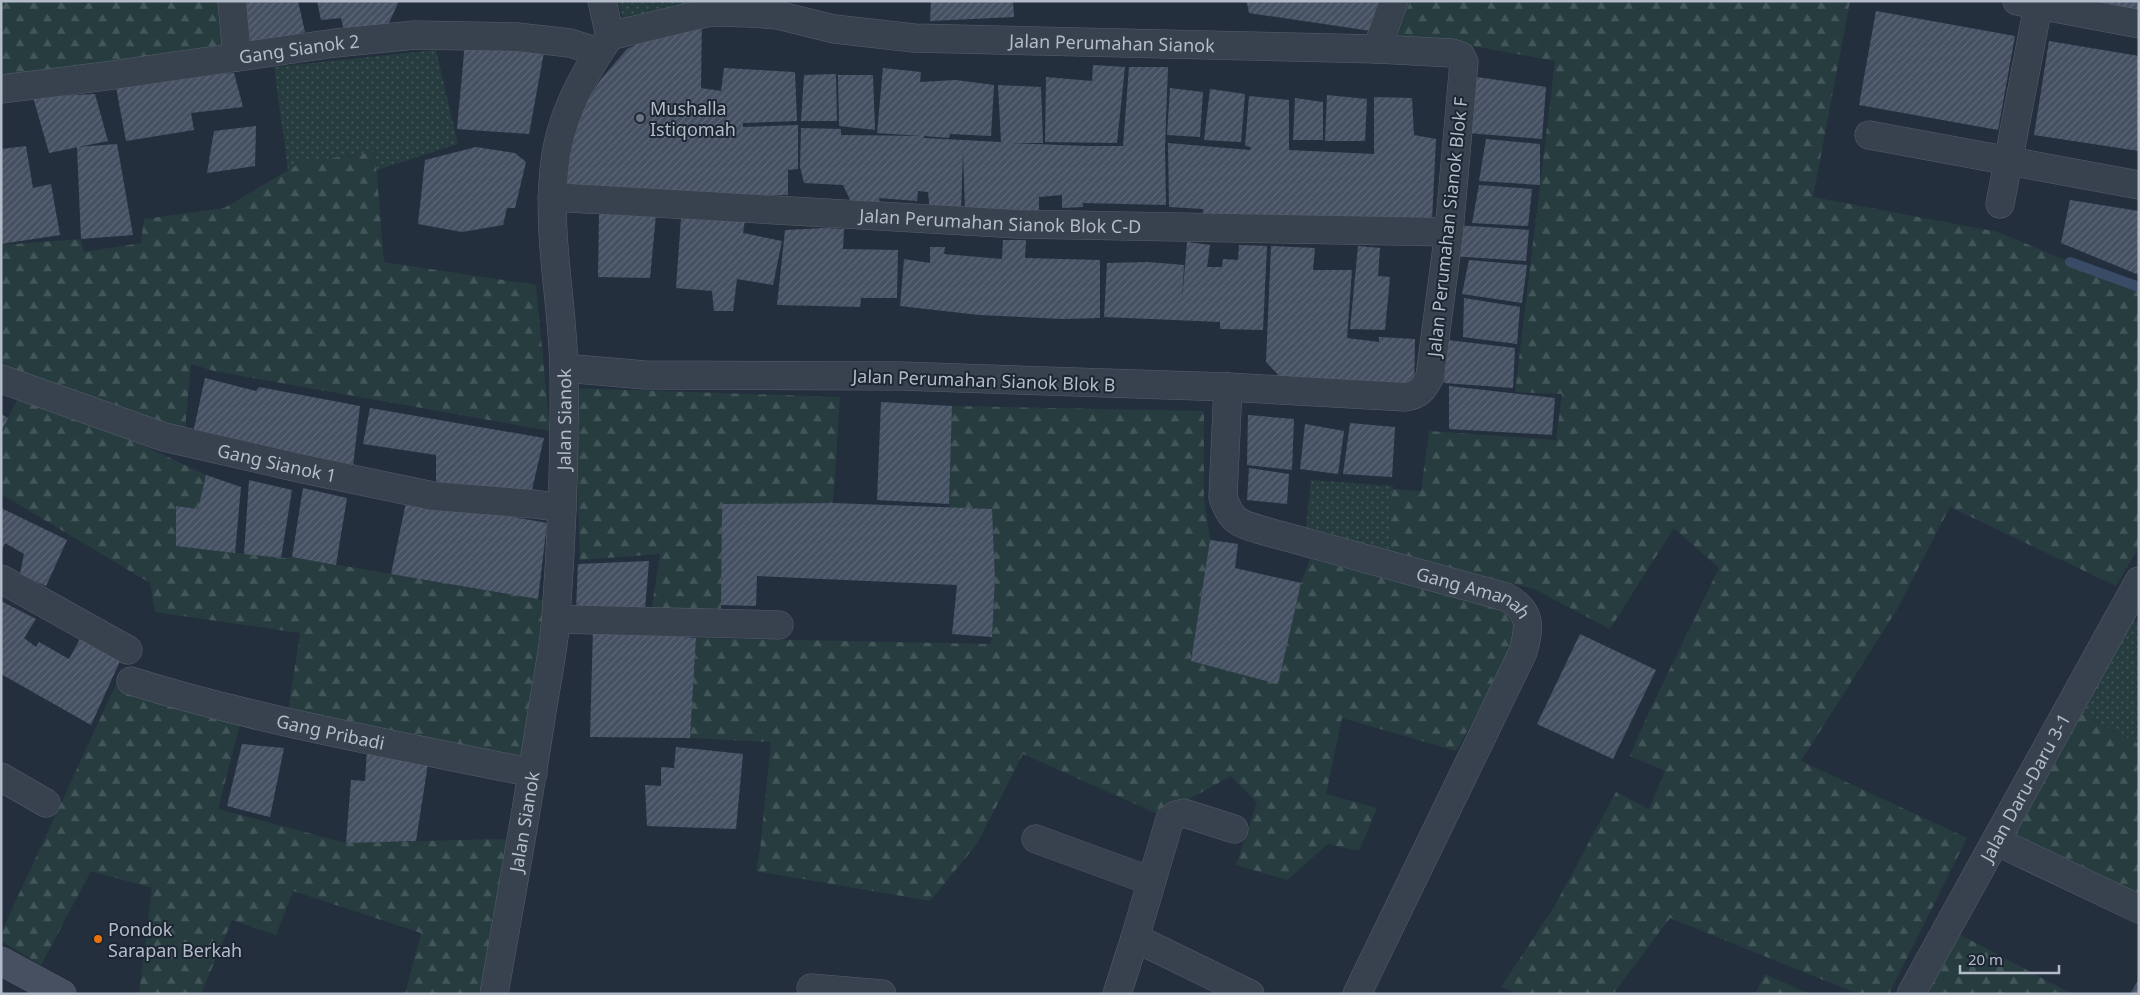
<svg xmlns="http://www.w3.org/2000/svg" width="2140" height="995" font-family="'Noto Sans',sans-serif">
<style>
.grass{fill:url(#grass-dots)}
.forest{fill:url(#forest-firs)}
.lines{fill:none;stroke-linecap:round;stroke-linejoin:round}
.stream{stroke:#394c67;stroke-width:10}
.building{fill:url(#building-hatch)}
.street-casing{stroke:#565f6c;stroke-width:29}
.secondary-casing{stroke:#565f6c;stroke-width:29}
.street{stroke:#38414e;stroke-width:28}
.secondary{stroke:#465061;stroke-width:28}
.worship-dot{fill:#6b7280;stroke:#1d2633;stroke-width:2}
.food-dot{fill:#e8710a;stroke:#1d2633;stroke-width:2}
.labels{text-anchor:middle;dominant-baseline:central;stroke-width:4;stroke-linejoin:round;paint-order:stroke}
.street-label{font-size:18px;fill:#b4bcc9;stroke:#1d2633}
.poi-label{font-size:18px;fill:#b4bcc9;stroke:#1d2633;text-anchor:start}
</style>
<defs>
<pattern id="grass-dots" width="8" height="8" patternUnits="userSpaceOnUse" patternTransform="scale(1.25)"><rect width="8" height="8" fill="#263c3f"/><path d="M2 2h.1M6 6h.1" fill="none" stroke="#435659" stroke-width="1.8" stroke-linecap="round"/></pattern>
<pattern id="forest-firs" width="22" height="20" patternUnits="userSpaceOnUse" patternTransform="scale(1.25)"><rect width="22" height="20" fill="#263c3f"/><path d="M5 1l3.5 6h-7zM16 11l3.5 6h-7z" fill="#435659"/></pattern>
<pattern id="building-hatch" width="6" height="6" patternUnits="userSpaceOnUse" patternTransform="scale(1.25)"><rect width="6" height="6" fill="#455162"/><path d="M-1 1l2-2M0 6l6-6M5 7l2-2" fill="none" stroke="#5d6877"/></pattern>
</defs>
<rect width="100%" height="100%" fill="#242f3e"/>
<g class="grass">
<path d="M618 1H740L737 4 670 7 623 19Z"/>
<path d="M436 50 458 144 377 170 375 152 302 162 288 170 274 67Z"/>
<path d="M1311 480 1393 486 1389 551 1306 527Z"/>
<path d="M2127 617 2139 623V744L2077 711Z"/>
</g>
<g class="forest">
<path d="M1 1H81V4L105 1H232L237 57 1 89Z"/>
<path d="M1410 1H1850L1813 197 1998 232 2070 262 2139 287V547L2116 586 1950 507 1896 611 1801 761 1967 838 1889 994H1858L1670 918 1613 994H1518L1501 987 1554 907 1616 792 1649 809 1665 771 1630 756 1647 716 1719 568 1674 528 1610 629 1534 589 1389 551 1392 489 1421 491 1429 431 1556 440 1562 394 1515 392 1555 61 1456 43 1392 50Z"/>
<path d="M375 152 384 262 536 285 550 431 214 371 191 364 185 429 53 388 1 369V245L81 239 84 252 141 243 144 219 224 208 302 162Z"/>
<path d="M574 388 840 397 833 503 722 504 721 613H651L660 554 580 560Z"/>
<path d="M17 400 94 422 206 475 198 509 176 506 177 546 281 558 292 557 538 599 549 603 522 759 288 712 300 633 155 612 150 583 1 494V432Z"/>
<path d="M952 406 1204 411V498L1210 540 1191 661 1278 683 1301 583 1310 559 1497 607 1519 619 1506 661 1456 751 1342 718 1326 794 1377 808 1359 851 1328 844 1287 880 1236 865 1257 803 1231 776 1160 815 1023 754 977 844 930 901 756 871 760 850 771 742 690 738 696 638 991 644 995 578 992 509 949 508Z"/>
<path d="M117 682 241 720 218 809 346 843 498 839 509 840 494 912 482 994H405L421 933 293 891 276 935 232 920 201 994H139L152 888 91 871 41 965 1 941V933Z"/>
<path d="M2077 711 2139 744V900L2011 836Z"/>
<path d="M1957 933 2072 994H1921Z"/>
<path d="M1765 974 1810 994H1755Z"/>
</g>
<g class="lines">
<path class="stream" d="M2070 262 2139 287"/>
</g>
<g class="building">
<path d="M240 1H298L305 32 250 47Z"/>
<path d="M317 1H399L388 25 344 31 341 18 321 20Z"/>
<path d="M931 1H1013L1014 17 930 21Z"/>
<path d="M1242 1H1382L1371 31 1249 13 1247 3Z"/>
<path d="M2078 1H2139V13Z"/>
<path d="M1876 11 2015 36 1998 130 1859 105Z"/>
<path d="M702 14 701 88 721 91 724 68 795 72 797 121 743 123V127L798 125V169L788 170V195L562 197 564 150 584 106 601 79 627 49Z"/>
<path d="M2049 41 2139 56V151L2034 135Z"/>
<path d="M465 42 544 52 529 134 457 129Z"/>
<path d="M1093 65 1125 67 1117 143 1045 142 1046 77 1092 81Z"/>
<path d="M1129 67H1168L1165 147 1166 205 1083 203V207L1062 208V195L1039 197V216L965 212 963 151 961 212 930 213 928 192 918 191 917 201 879 198 880 206H853L843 185 804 183 800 167 801 128 841 129V135L922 136 877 133 883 68 921 72 920 82 956 80 994 85 991 136 950 134 949 138 924 136V138L1001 142 998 85 1041 87 1043 143H1010L1086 146H1123Z"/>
<path d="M234 73 243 107 191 113 194 130 126 141 116 87 186 76Z"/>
<path d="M836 74 837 121H801L804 75Z"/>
<path d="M838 75H873L875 130 839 126Z"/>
<path d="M1470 76 1546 87 1542 139 1468 133Z"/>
<path d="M1170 88 1203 92 1200 137 1167 135Z"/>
<path d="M1210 89 1245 94 1241 142 1204 140Z"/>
<path d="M95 94 108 141 49 153 33 97Z"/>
<path d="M1327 95 1367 99 1365 141H1325Z"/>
<path d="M1249 96 1289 100V150L1374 154V97L1412 98 1414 135 1436 139 1432 220 1203 219V209L1169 207 1168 143 1250 150 1251 147 1245 146Z"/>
<path d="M1295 98 1323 102V140H1293Z"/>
<path d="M256 126 255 166 207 173 214 131Z"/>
<path d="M1486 139 1540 144V185L1479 181Z"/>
<path d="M117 144 133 235 81 239 77 147Z"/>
<path d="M26 146 33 188 51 184 60 235 1 244V149Z"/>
<path d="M476 147 515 153 526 162 515 208H507L503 225 462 232 418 224 425 160Z"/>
<path d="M1479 185 1532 189 1528 226 1472 223Z"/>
<path d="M2070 200 2139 211V275L2061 243Z"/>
<path d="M599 213 656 214 650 278 598 277Z"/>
<path d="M681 218 745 220 743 233 782 241 773 285 737 279 733 311H714L712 291 676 288Z"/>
<path d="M1455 225 1529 230 1526 261 1451 256Z"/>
<path d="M825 228 844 229 843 249 898 250 897 298H861L860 307 777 305 785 230Z"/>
<path d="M1003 240H1026L1025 258 1100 260V318L1063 319 979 315 900 306 904 259 930 263V247H945L944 254 1002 259Z"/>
<path d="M1187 242 1210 245 1207 267H1222L1223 259 1238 260 1239 245 1267 246 1263 330 1220 329V322L1104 317 1107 263 1148 262 1184 265 1182 301Z"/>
<path d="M1271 246 1315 248 1313 270H1352L1347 338 1379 342V337L1415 339 1414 390 1286 383 1266 362Z"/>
<path d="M1358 246 1380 248 1378 276 1390 277 1385 330 1350 329Z"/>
<path d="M1469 260 1527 265 1522 303 1462 294Z"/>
<path d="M1464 298 1520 307 1517 344 1463 337Z"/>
<path d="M1447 340 1515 348 1513 388 1444 383Z"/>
<path d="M205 378 256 391 259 387 360 406 353 466 193 433Z"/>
<path d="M1449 386 1555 398 1552 435 1449 429Z"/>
<path d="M881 402 952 406 949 504 877 500Z"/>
<path d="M370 408 544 438 531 494 436 489V455L363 444Z"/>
<path d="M1 414 8 418 1 432Z"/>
<path d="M1248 415 1294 419 1292 470 1247 465Z"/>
<path d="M1350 423 1395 427 1392 477 1343 474Z"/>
<path d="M1305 424 1344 431 1338 474 1300 469Z"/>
<path d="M1249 468 1289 474 1287 504 1247 500Z"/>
<path d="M206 475 241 487 235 553 176 546V506L198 509Z"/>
<path d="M249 480 292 490 281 558 244 554Z"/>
<path d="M303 488 347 498 336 565 292 557Z"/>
<path d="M407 498 547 523 538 599 391 574Z"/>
<path d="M833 503 992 509 995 578 992 637 952 634 957 585 757 576 756 606 721 605 722 504Z"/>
<path d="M1 508 67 540 46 586 20 574 24 554 5 543 1 551Z"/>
<path d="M1210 540 1238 544 1235 568 1301 583 1278 684 1191 661Z"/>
<path d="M649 561 645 609 576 611 578 564Z"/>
<path d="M1 601 36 619 24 638 36 647 39 642 69 659 80 639 121 659 91 725 1 674Z"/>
<path d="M593 629 696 638 690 738 590 737Z"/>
<path d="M1580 634 1656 670 1613 759 1537 724Z"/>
<path d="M242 744 284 748 270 817 227 806Z"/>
<path d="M676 747 743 754 736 829 647 826 645 785 661 786V767L674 768Z"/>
<path d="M367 749 429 757 416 841 346 843 351 780 365 781Z"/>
<path d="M2139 979V994H2130Z"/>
</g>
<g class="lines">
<defs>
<g id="street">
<path d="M232 1 237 57"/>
<path d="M602 1 610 36"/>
<path d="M2017 1 2139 24"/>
<path d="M1377 49 1394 1"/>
<path id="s1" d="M1 89 106 76 335 43 415 35 517 37 570 43 599 52"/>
<path d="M1869 135 2139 185"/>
<path id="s2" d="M552 197 1017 224 1449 232"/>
<path d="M2000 204 2039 1"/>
<path id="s3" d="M1 379 164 437 299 468 433 496 534 504 562 508"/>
<path id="s4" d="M1228 387 1223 497C1232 525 1242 524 1268 532L1506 597C1532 612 1530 626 1523 652L1357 994"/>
<path d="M1 579 128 650"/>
<path d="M556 619 779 625"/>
<path id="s5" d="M131 681C263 722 398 745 533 773"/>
<path d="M1 777 46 803"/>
<path d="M1036 839 1151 881"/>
<path d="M1996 841 2139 909"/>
<path d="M1135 938 1170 819 1176 815 1184 813 1234 829"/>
<path d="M811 988 882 994"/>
<path id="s6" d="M494 994C510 902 527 810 541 718 546 684 554 650 556 616 562 535 565 453 564 371 563 304 547 237 554 170 558 120 582 76 610 36L711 12 749 13 777 15 834 29 914 38 1377 49 1452 53 1461 56 1464 62 1449 232 1430 376C1424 389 1419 395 1405 397L1228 387 900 376 645 375 564 368"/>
<path d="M1117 994 1135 938 1250 994"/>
<path id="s7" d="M1911 994 2139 581"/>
</g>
<path id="secondary" d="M1 961 62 994"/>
</defs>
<use href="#street" class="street-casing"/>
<use href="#secondary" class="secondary-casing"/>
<use href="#street" class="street"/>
<use href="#secondary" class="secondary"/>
</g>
<circle class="worship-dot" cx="640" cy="118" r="5"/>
<circle class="food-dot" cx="98" cy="939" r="5"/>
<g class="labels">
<g class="street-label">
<text stroke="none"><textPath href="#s6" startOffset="1484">Jalan Perumahan Sianok</textPath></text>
<text stroke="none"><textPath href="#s1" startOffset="301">Gang Sianok 2</textPath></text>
<text stroke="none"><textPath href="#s2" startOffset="449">Jalan Perumahan Sianok Blok C-D</textPath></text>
<text transform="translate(1447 227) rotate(-84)">Jalan Perumahan Sianok Blok F</text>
<text transform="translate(984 380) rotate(2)">Jalan Perumahan Sianok Blok B</text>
<text stroke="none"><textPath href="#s6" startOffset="580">Jalan Sianok</textPath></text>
<text stroke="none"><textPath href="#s3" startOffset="289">Gang Sianok 1</textPath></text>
<text stroke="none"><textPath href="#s4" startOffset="386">Gang Amanah</textPath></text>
<text stroke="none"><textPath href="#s5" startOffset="206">Gang Pribadi</textPath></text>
<text stroke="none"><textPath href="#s7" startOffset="236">Jalan Daru-Daru 3-1</textPath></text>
<text stroke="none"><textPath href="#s6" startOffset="175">Jalan Sianok</textPath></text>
</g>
<g class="poi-label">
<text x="650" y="108">Mushalla<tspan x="650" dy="21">Istiqomah</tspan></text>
<text x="108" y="929">Pondok<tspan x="108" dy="21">Sarapan Berkah</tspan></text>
</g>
</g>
<rect width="2140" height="995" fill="none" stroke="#b4bcc9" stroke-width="5"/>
<path d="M1960 965v8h99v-8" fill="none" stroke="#b4bcc9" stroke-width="2.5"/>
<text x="1968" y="965" font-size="15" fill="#b4bcc9" stroke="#1d2633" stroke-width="4" paint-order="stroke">20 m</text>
</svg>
